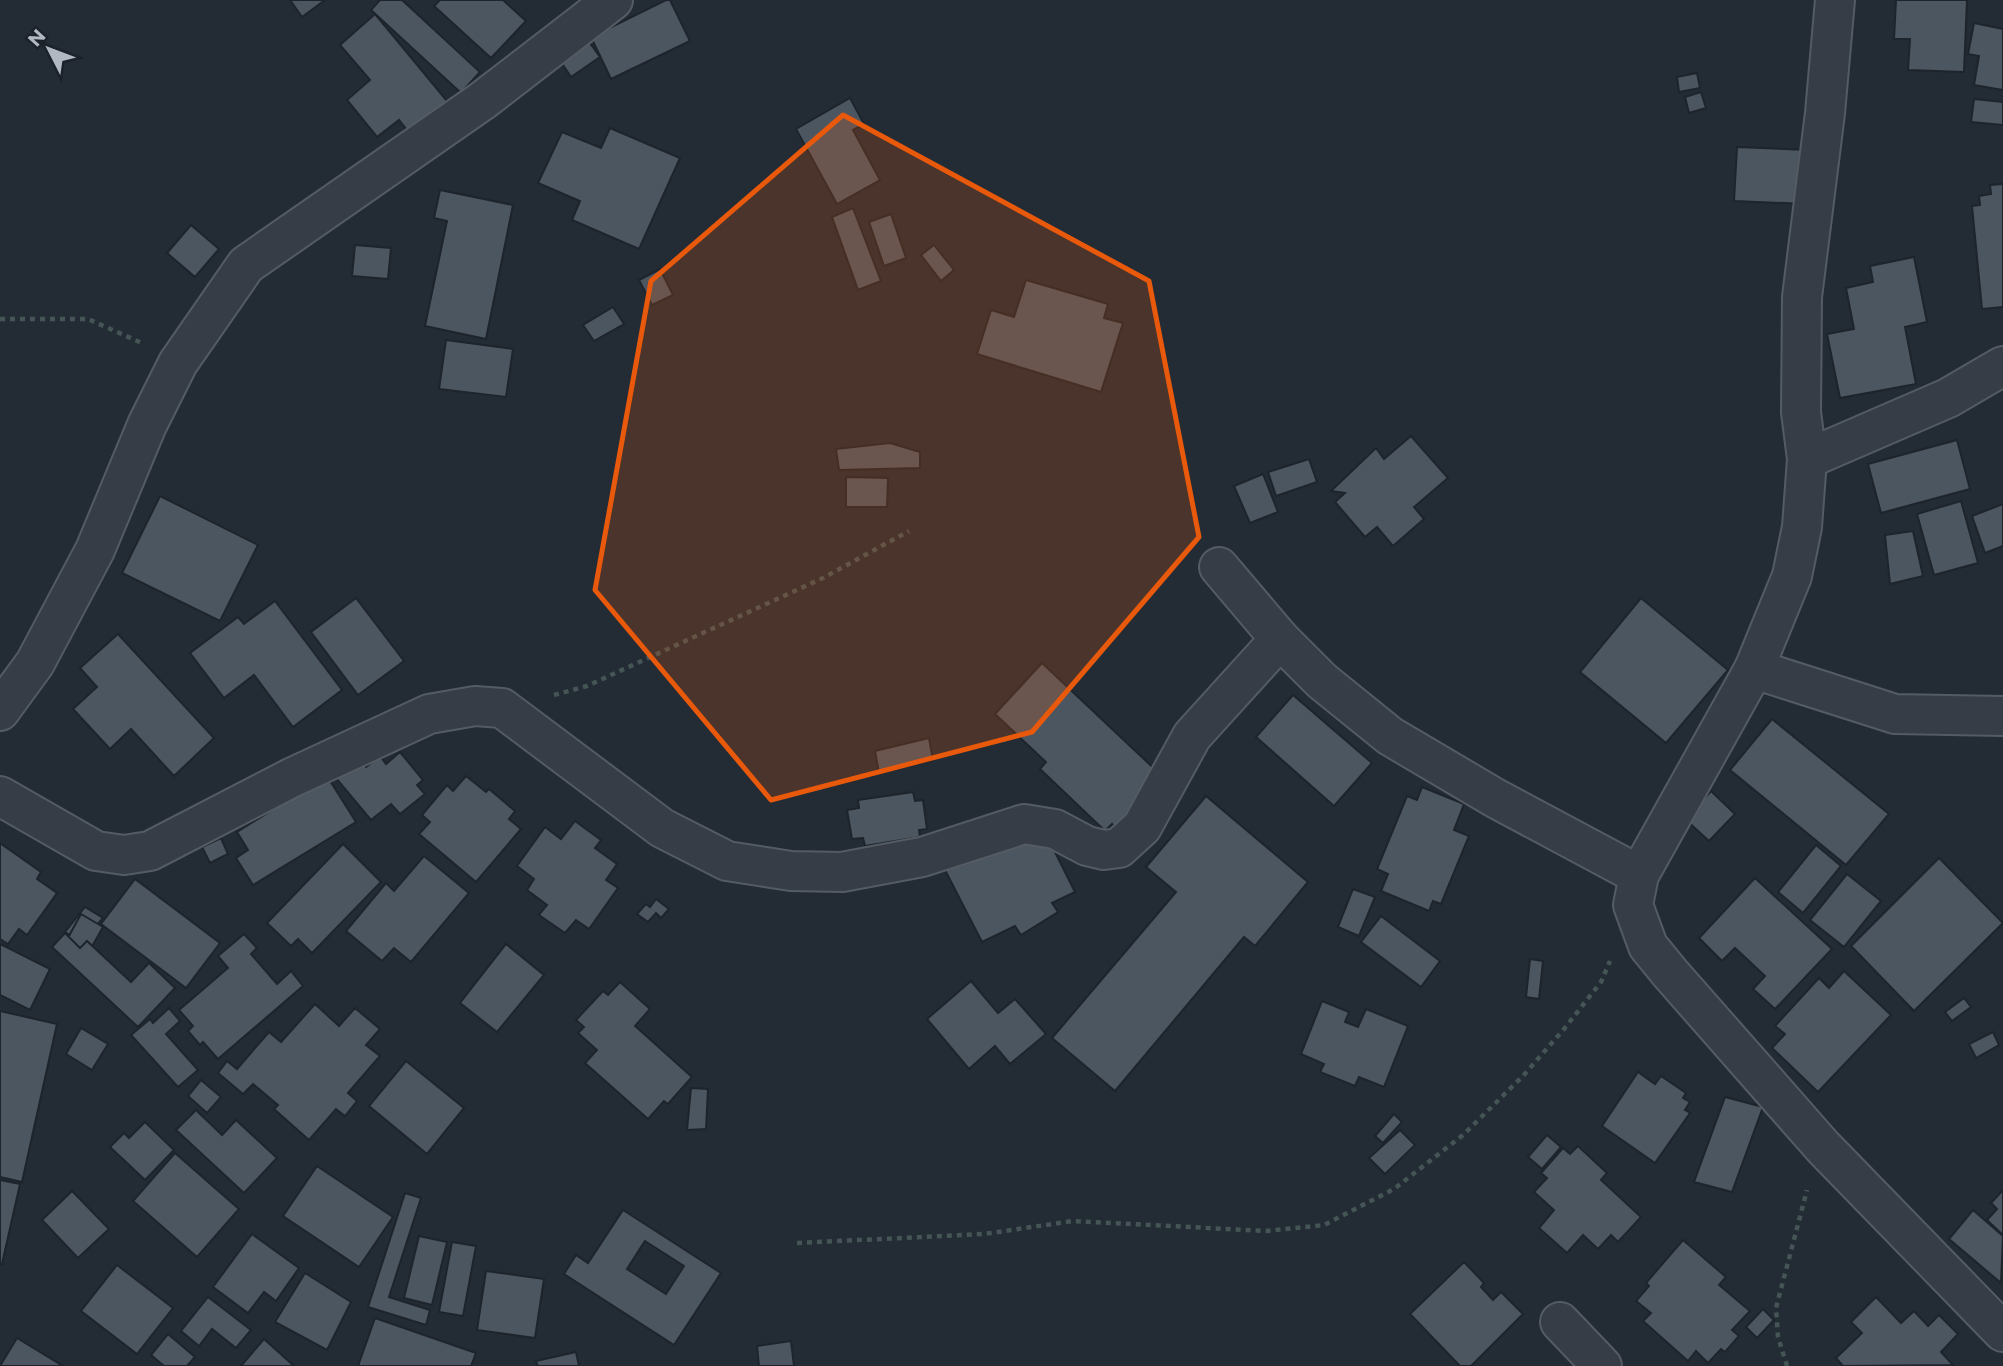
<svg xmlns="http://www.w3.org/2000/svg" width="2003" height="1366" font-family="Montserrat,sans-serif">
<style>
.building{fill:#4c5660;stroke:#1e242c;stroke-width:2;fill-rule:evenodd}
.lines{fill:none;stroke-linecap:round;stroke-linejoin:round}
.minor-casing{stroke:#545b63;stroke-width:42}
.path{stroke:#455455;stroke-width:4.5;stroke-dasharray:5 5;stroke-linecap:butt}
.minor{stroke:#363d46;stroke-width:38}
.marked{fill:#e8590c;fill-opacity:0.2;stroke:#e8590c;stroke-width:5;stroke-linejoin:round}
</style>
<rect width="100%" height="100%" fill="#232b35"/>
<g class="building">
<path d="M290 0H325L302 17Z"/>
<path d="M380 0H402L480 72 461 93 371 10Z"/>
<path d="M440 0H503L526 21 491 58 434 6Z"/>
<path d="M666 0H670L690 41 611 79 591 37Z"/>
<path d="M1896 0H1967L1964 72 1908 70 1910 39H1894Z"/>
<path d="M375 14 452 107 414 139 399 120 377 137 347 100 370 80 340 45Z"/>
<path d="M1974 23 2003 29V90L1974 85 1979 56 1968 54Z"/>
<path d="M587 39 600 57 571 77 559 59Z"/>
<path d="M1697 73 1700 88 1679 92 1677 77Z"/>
<path d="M1701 92 1706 108 1689 113 1685 97Z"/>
<path d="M850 98 864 124 853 130 880 180 837 204 796 129Z"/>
<path d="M1974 99 2003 102V125L1971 122Z"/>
<path d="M610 128 680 158 639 249 572 220 580 201 538 183 562 132 601 148Z"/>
<path d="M1737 147 1809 150 1807 204 1734 201Z"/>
<path d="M2003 184V307L1982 309 1972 206 1980 205 1979 196 1991 194 1990 185Z"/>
<path d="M440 190 513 205 486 339 425 326 447 221 434 218Z"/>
<path d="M853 208 881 281 858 290 832 217Z"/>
<path d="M891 214 906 258 884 266 869 222Z"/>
<path d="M191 225 219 249 195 277 167 253Z"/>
<path d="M355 245 391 248 388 279 352 276Z"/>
<path d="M934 245 954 270 941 281 921 255Z"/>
<path d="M1914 257 1927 322 1905 327 1916 384 1840 398 1827 334 1854 329 1846 288 1873 282 1870 266Z"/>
<path d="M660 269 673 295 652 305 639 280Z"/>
<path d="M1026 280 1108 304 1104 318 1123 323 1101 392 977 354 991 310 1014 317Z"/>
<path d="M613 307 624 324 594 341 583 325Z"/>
<path d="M446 340 513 349 506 397 439 389Z"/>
<path d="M1411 436 1448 478 1414 507 1424 519 1393 546 1377 527 1365 537 1335 502 1345 493 1331 491 1376 448 1384 459Z"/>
<path d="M1957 440 1970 489 1881 513 1868 464Z"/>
<path d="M890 443 920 452V468L839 470 836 449Z"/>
<path d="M1309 459 1317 482 1276 496 1268 472Z"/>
<path d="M1263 474 1278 512 1250 523 1234 486Z"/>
<path d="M846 477 888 478 887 507H846Z"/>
<path d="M160 496 258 545 220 621 122 573Z"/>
<path d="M1961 501 1978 563 1934 575 1917 514Z"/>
<path d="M2003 504V546L1985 553 1972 516Z"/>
<path d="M1913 531 1923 576 1890 584 1885 535Z"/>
<path d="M356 598 404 661 358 695 311 632Z"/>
<path d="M1641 598 1728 670 1666 743 1580 672Z"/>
<path d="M275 601 342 690 293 727 254 675 224 698 190 653 238 617 244 624Z"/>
<path d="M118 634 214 738 174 776 131 729 110 749 73 709 97 687 80 668Z"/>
<path d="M1042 663 1163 777 1115 827 1112 824 1105 831 1040 769 1046 762 995 714Z"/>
<path d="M1293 695 1372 763 1334 806 1256 737Z"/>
<path d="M1772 719 1889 814 1846 865 1730 770Z"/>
<path d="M929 738 933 760 879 773 875 751Z"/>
<path d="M400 752 423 780 417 785 425 794 400 814 391 804 371 820 335 777 358 758 366 767 380 756 386 764Z"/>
<path d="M327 776 356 822 253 885 236 858 248 850 237 832Z"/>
<path d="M466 776 486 792 489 789 515 811 509 819 521 829 476 882 419 834 430 822 422 815 447 785 453 791Z"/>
<path d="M1422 787 1464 804 1454 830 1469 836 1441 904 1433 901 1429 911 1381 891 1388 874 1377 869 1407 796 1417 800Z"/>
<path d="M1711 791 1735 814 1709 841 1685 819Z"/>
<path d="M913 792 915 801 923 800 927 829 919 830 920 837 865 846 863 838 852 839 847 810 859 808 858 800Z"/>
<path d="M1206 796 1308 882 1255 946 1244 937 1115 1091 1052 1038 1176 892 1146 867Z"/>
<path d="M575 821 601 840 595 848 617 864 606 880 618 888 589 929 576 920 565 933 539 915 547 905 527 890 534 879 517 866 545 827 561 839Z"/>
<path d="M1011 837 1052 846 1075 892 1052 903 1058 912 1021 935 1015 926 982 942 945 870Z"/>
<path d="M221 838 228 854 210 863 202 847Z"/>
<path d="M0 843 41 872 37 879 57 893 27 935 19 929 8 944 0 939Z"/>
<path d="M343 844 381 882 312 953 298 939 291 946 267 923Z"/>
<path d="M1816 845 1841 866 1803 913 1778 892Z"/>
<path d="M424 856 469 893 411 962 394 948 382 961 346 931 386 883 394 891Z"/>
<path d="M1939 858 2003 923 1914 1011 1851 946Z"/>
<path d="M1847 874 1881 901 1844 947 1810 920Z"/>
<path d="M1755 878 1832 949 1775 1009 1753 989 1765 976 1735 948 1722 961 1699 938Z"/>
<path d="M135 879 220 943 186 988 101 924Z"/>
<path d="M1353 889 1375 897 1359 936 1338 927Z"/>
<path d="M656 899 669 909 661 918 656 913 648 922 637 914 646 904 650 907Z"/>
<path d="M85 907 103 918 81 943 65 932Z"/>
<path d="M81 914 103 927 81 966 59 954Z"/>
<path d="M1381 916 1440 961 1421 987 1361 942Z"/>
<path d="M65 933 80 948 87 941 131 982 149 963 175 988 138 1027 52 947Z"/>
<path d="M244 934 257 948 251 954 277 984 291 971 303 986 218 1059 203 1042 200 1045 188 1031 193 1026 179 1010 228 968 218 956Z"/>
<path d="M0 944 50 969 30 1010 0 995Z"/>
<path d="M506 944 544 975 497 1032 460 1003Z"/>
<path d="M1530 959 1543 961 1539 999 1526 997Z"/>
<path d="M1844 971 1891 1015 1818 1092 1772 1048 1785 1034 1775 1026 1819 978 1829 988Z"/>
<path d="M971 981 998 1013 1015 999 1046 1034 1010 1064 995 1046 969 1069 927 1019Z"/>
<path d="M620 982 650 1009 635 1026 692 1077 668 1104 664 1101 648 1119 585 1063 597 1050 578 1033 584 1027 576 1020 603 991 608 995Z"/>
<path d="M1964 998 1971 1007 1952 1021 1945 1012Z"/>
<path d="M1322 1001 1349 1012 1345 1022 1358 1027 1366 1009 1408 1026 1384 1087 1359 1077 1355 1086 1320 1072 1324 1064 1301 1054Z"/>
<path d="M315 1004 339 1026 355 1008 380 1029 366 1045 380 1056 348 1093 357 1101 345 1116 336 1109 309 1140 274 1109 278 1105 253 1084 243 1094 218 1073 227 1061 237 1069 269 1032 281 1042Z"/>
<path d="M169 1008 180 1021 166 1034 198 1070 178 1087 131 1035 150 1019 153 1023Z"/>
<path d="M0 1011 57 1024 22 1182 0 1177Z"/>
<path d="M81 1028 108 1044 92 1070 66 1054Z"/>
<path d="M1993 1032 1999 1045 1976 1058 1969 1044Z"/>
<path d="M406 1061 464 1108 427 1154 369 1106Z"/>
<path d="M1638 1072 1655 1084 1661 1076 1686 1093 1683 1098 1690 1102 1685 1110 1690 1113 1655 1163 1602 1126Z"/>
<path d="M201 1080 221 1097 207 1113 188 1096Z"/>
<path d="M691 1088 708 1089 706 1129 687 1130Z"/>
<path d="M1725 1097 1763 1107 1732 1192 1694 1182Z"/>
<path d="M196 1110 222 1135 236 1120 277 1158 244 1193 176 1130Z"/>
<path d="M1394 1114 1402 1122 1383 1143 1375 1136Z"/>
<path d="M145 1122 174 1150 145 1180 110 1147 124 1133 129 1138Z"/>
<path d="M1400 1130 1415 1145 1385 1174 1369 1158Z"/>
<path d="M1547 1135 1561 1147 1542 1169 1528 1157Z"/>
<path d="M1578 1146 1607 1173 1601 1180 1641 1217 1618 1242 1611 1235 1598 1249 1583 1235 1567 1253 1539 1228 1554 1210 1534 1192 1547 1178 1541 1173 1563 1148 1570 1154Z"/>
<path d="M175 1153 239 1209 197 1257 133 1201Z"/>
<path d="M317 1166 393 1217 359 1267 283 1216Z"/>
<path d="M0 1180 20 1184 2 1264H0Z"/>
<path d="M2003 1190V1235L1987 1220 1997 1209 1991 1203Z"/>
<path d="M72 1191 109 1229 78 1258 42 1220Z"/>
<path d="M405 1193 421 1198 389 1297 430 1310 426 1325 368 1307Z"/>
<path d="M623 1210 721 1273 674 1345 564 1274 576 1255 588 1263ZM645 1241 684 1266 666 1294 627 1269Z"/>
<path d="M1973 1210 2003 1236 2001 1283 1949 1239Z"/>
<path d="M252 1234 299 1268 276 1301 264 1292 248 1313 213 1287Z"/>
<path d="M419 1236 447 1242 432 1305 404 1298Z"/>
<path d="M1683 1240 1726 1277 1719 1285 1750 1311 1732 1330 1739 1336 1725 1352 1721 1349 1708 1363 1696 1351 1688 1361 1643 1321 1651 1313 1636 1301 1649 1286 1646 1283Z"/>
<path d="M452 1242 476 1246 463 1316 439 1312Z"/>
<path d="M1464 1262 1484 1283 1481 1287 1493 1300 1501 1292 1523 1314 1471 1366H1460L1410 1314Z"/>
<path d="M117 1265 173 1308 137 1354 81 1311Z"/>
<path d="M486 1271 544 1279 535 1338 477 1330Z"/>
<path d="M305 1273 351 1302 327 1350 275 1322Z"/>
<path d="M208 1297 251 1330 236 1348 212 1329 199 1346 181 1331Z"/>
<path d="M1876 1297 1901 1323 1914 1311 1928 1326 1939 1315 1958 1334 1941 1352 1953 1365 1843 1366 1836 1358 1862 1333 1851 1322Z"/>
<path d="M1763 1309 1774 1320 1757 1338 1746 1327Z"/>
<path d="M375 1318 476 1353 471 1366H358Z"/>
<path d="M168 1334 195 1357 187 1366H164L151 1355Z"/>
<path d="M17 1338 63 1366H0Z"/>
<path d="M264 1339 294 1366H241Z"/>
<path d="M791 1341 794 1366H759L757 1346Z"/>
<path d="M576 1352 579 1366H538L536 1361Z"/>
</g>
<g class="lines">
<defs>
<g id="minor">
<path d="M1835 0 1825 113 1802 297 1801 412 1807 459 1802 527 1792 576 1754 669 1639 875 1633 905 1648 946 1670 973 1823 1147 2003 1332"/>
<path d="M1807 459 1948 398 2003 366"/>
<path d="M1219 567 1280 639 1322 681 1390 736 1495 798 1639 875"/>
<path d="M1754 669 1895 714 2003 716"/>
<path d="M0 711 35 663 95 550 147 425 178 363 246 265 482 101 613 0"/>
<path d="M0 796 96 851 124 855 150 851 293 777 429 714 475 706 502 708 662 828 727 861 791 871 842 872 922 857 1024 824 1055 829 1087 846 1104 850 1119 848 1142 827 1192 736 1280 639"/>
<path d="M1560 1322 1602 1366"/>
</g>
</defs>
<use href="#minor" class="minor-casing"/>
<g class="path">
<path d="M0 319H88L144 344"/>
<path d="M554 695 587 686 823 578 909 531"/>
<path d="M797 1243 984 1234 1073 1221 1266 1231 1324 1225 1394 1189 1463 1135 1523 1076 1564 1029 1601 982 1610 961"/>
<path d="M1787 1366 1778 1337 1776 1308 1807 1190"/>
</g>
<use href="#minor" class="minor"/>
</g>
<path class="marked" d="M843 115 1149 281 1199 537 1032 732 771 800 595 590 651 281Z"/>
<g transform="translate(49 49) rotate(312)" stroke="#1c222a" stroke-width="5" paint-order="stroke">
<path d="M0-5L12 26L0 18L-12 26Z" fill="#b1b8c2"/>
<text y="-10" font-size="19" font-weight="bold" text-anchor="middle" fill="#b1b8c2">N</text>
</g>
</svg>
